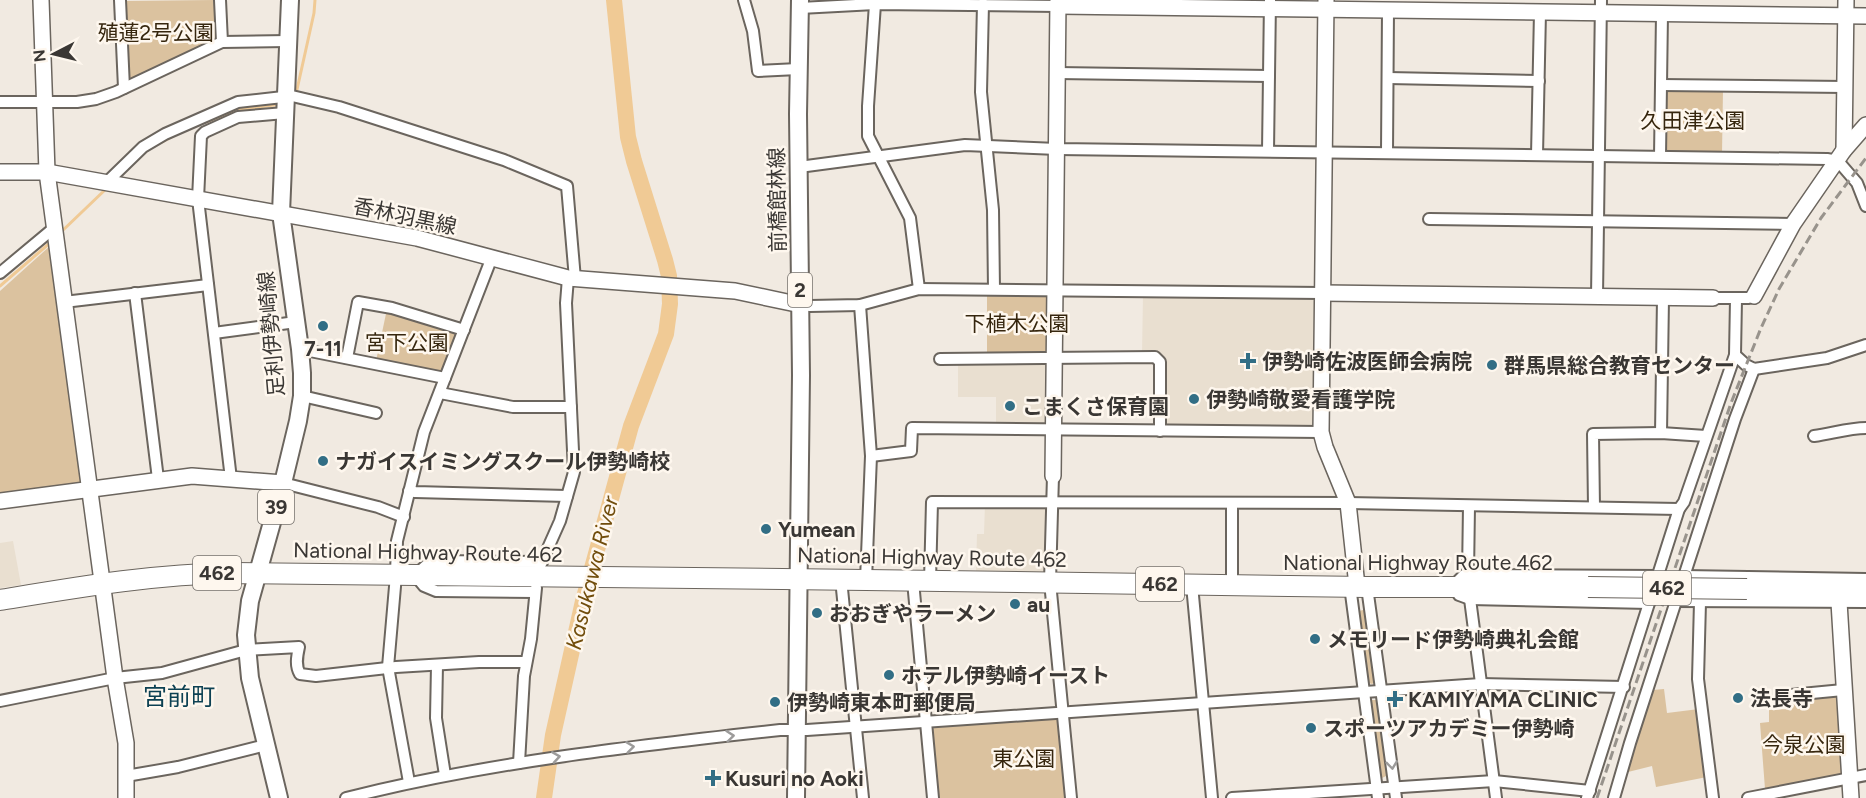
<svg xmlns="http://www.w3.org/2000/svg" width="1866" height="798" font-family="Figtree,'Noto Sans JP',sans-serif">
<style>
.built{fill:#e9dfd0}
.green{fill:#dbc29f}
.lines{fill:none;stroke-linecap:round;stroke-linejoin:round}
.stream{stroke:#f0ca95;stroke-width:3}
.river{stroke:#f0ca95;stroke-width:16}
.street-casing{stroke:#6b655e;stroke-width:14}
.secondary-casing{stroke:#6b655e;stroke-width:18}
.primary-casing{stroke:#6b655e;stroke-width:20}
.highway-casing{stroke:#6b655e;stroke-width:22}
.street{stroke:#fff;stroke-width:10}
.secondary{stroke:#fff;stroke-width:15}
.primary{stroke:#fff;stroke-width:16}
.highway{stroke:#fff;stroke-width:20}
.rail{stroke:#98938c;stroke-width:3;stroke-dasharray:9 4.5;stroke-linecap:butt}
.highway-bridge-casing{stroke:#6b655e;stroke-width:22;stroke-linecap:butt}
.highway-bridge{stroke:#fff;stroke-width:20}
.oneway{stroke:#9c9b9a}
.poi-dot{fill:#326e85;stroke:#fef7ee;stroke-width:2}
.labels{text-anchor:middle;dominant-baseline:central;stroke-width:5;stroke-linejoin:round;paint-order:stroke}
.shield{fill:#fef7ee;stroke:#75716c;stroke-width:1.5}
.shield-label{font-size:20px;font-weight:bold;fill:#3a3734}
.park-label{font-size:21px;fill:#36260e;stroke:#fef7ee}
.street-label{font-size:21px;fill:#3a3734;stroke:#fef7ee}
.poi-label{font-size:21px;font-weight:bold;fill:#3a3734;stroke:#fef7ee;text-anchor:start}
.water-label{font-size:22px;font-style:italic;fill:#714d0c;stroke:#fef7ee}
.quarter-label{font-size:24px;fill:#0d4153;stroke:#fef7ee}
</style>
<rect width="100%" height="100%" fill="#f1eae1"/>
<g class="built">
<path d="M1143 295 1311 297 1314 301 1313 425 1310 430 1164 427 1162 360 1142 354Z"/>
<path d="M958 361 1048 362 1046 426 996 425V397H958Z"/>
<path d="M985 504H1045L1048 509 1047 572 976 571 977 534H984Z"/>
<path d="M13 541 21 585 0 588V543Z"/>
</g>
<g class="green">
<path d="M214 0 216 2 217 35 215 40 131 80 126 78 123 5 126 1Z"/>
<path d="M1668 89 1723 90 1722 153H1666L1664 149V91Z"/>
<path d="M50 246 81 480 79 484 0 494V291Z"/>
<path d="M987 293 1047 295 1048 296V353L987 354Z"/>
<path d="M387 309 455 331 457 335 443 370 438 373 376 361Z"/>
<path d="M1363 610 1367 611 1375 682 1372 684 1369 683 1366 678 1357 615 1359 611Z"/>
<path d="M1664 689 1667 713 1699 709 1707 777 1656 787 1652 766 1628 772 1653 690Z"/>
<path d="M1836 696 1839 698 1844 770 1840 775 1765 789 1760 723 1769 722V710L1792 709 1791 699Z"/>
<path d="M1372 700H1377L1381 704 1390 774 1382 778 1379 775 1370 703Z"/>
<path d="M1054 717 1058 720 1067 798H939L931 732 934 728Z"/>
</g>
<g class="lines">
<g class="stream">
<path d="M296 94 314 13 315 0"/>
<path d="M206 122 237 110 281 104"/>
<path d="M162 142 175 135"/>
<path d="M60 233 107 188"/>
<path d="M0 286 51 242"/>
</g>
<path class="river" d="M544 798 553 735 583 601 631 426 666 334 670 304 669 276 665 260 634 161 628 137 614 0"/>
<defs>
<g id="street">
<path d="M120 0 124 88"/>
<path d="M220 0 222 42"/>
<path d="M744 0 753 31 758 71 798 69"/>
<path d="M875 4 868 106V136L910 218 919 289"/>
<path d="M983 4 981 92 993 210 994 289"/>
<path d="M800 8 875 4 1058 6"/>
<path d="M1057 73 1269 76"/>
<path d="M1388 78 1539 81"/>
<path d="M1661 85 1845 87"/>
<path d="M0 102H77L96 99 116 92 222 42 288 41"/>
<path d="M1268 151 1270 0"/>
<path d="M1387 152 1388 10"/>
<path d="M1537 155 1540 12"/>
<path d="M1660 156 1662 14"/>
<path d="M799 167 965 145 1057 149 1827 159 1838 161 1857 183 1866 206"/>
<path d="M106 183 143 147 165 134 238 102 292 96 339 107 504 160 567 186 575 279"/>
<path d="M1429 219 1793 224"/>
<path d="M0 273 54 228"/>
<path d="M135 293 158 479"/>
<path d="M1597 297 1601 0"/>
<path d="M1713 298H1748L1754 296"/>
<path d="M64 302 208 285"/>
<path d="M801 305 810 306 860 305 919 289 1322 293"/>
<path d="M860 305 871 456 866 580"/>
<path d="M214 333 296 322"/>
<path d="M300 349 445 378"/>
<path d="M1735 355 1746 365 1754 369 1827 358 1866 345"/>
<path d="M347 358 358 302 392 308 464 330"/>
<path d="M940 359 1155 357 1160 362V431"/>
<path d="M440 393 513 407H571"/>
<path d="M302 396 376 413"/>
<path d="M1661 433 1663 298"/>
<path d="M1814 436C1831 434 1848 428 1866 428"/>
<path d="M871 456 911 451 912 428 1321 432"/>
<path d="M1053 476 1050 582 1071 798"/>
<path d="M231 479 198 199 201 136 205 132 238 117 285 113"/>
<path d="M283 483 378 507 404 517"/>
<path d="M409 491 415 492 567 496"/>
<path d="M1594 507 1593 434 1661 433 1706 436"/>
<path d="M540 566 560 521 574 472 566 303 568 278"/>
<path d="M1468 575 1469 506"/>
<path d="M1684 576 1866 579"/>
<path d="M841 579 863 798"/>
<path d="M913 581 933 798"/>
<path d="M930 581 932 502 1348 503 1679 509"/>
<path d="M1192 585 1212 798"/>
<path d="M1232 585V503"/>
<path d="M1350 586 1378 798"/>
<path d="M1367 587 1396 798"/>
<path d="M535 592 436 591 424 586 415 575 429 563 436 561 542 562"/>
<path d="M1470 599 1496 798"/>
<path d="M1676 601 1866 602"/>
<path d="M1700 602 1698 679 1713 798"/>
<path d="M1649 603 1470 599 1459 595 1453 586 1464 575 1658 576"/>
<path d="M437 665 436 718 445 775"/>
<path d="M1791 695 1843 690"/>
<path d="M0 701 115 678 162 673 246 650 299 647C297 656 295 666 300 674L316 676 396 667 479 662H526"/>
<path d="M519 763 524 676 531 639 536 588"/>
<path d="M126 776 178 767 266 745"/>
<path d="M409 782 388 667 396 575 397 541 424 432 492 257"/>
<path d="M346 798C489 762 634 746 780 730H807L1481 684 1624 687"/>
<path d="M1232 798 1494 781 1590 791"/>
<path d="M1587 798 1679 509 1684 502 1735 355 1736 299"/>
<path d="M1614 798 1630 743 1735 419 1754 369"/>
<path d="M1748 798 1866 775"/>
</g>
<g id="secondary">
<path d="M41 0 47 172 115 678 126 743V798"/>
<path d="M1326 0 1321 432 1325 447 1348 503 1357 586"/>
<path d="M1058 6 1866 16"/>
<path d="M1844 150 1846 0"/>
<path d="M0 172H47L417 238 568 278 735 291 801 305"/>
<path d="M1322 293 1713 298"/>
<path d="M1754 296 1793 224 1844 150 1866 125"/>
<path d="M1053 476 1058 0"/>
<path d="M0 501 192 476 283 483"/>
<path d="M1839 602 1851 798"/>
</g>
<g id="primary">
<path d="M279 798 250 678 246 635 250 601 283 483 298 421 302 396V373L300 349 281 213 290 0"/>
<path d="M796 798 801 375 798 114 800 0"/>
</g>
<g id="highway">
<path d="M1747 589 1866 590"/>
<path d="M0 600C79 587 154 574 234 573L866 580 1367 587H1588"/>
</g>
</defs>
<use href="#street" class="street-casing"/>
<use href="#secondary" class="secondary-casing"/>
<use href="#primary" class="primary-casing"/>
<use href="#highway" class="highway-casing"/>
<use href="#street" class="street"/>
<use href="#secondary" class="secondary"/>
<use href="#primary" class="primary"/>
<use href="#highway" class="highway"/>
<path class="rail" d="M1597 798 1731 403 1761 328 1779 289 1821 218 1866 158"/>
<defs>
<path id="highway-bridge" d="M1588 587 1747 589"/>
</defs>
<use href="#highway-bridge" class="highway-bridge-casing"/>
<use href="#highway-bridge" class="highway-bridge"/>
</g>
<defs><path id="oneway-chevron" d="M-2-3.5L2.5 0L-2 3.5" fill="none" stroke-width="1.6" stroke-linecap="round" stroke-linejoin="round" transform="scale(1.5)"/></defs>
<g class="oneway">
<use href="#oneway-chevron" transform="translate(730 736) rotate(-6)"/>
<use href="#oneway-chevron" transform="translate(630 747) rotate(-7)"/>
<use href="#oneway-chevron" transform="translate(556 757) rotate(-9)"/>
<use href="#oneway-chevron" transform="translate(1392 765) rotate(83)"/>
</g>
<g class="poi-dot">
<circle cx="323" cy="326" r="6"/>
<path d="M1245 352h6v6h6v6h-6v6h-6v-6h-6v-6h6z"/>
<circle cx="1492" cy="365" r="6"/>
<circle cx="1194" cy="399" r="6"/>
<circle cx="1010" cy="406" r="6"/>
<circle cx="323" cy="461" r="6"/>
<circle cx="766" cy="529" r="6"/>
<circle cx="1015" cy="604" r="6"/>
<circle cx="817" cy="613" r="6"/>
<circle cx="1315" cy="639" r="6"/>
<circle cx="889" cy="675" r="6"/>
<circle cx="1738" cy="698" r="6"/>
<path d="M1392 690h6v6h6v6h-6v6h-6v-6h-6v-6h6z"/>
<circle cx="775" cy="702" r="6"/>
<circle cx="1311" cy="728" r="6"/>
<path d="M710 769h6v6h6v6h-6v6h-6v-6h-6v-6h6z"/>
</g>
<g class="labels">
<g class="shield">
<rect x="788" y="273" width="24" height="34" rx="4.5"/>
<rect x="258" y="490" width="36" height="34" rx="4.5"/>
<rect x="193" y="556" width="48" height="34" rx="4.5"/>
<rect x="1136" y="567" width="48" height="34" rx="4.5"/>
<rect x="1643" y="571" width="48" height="34" rx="4.5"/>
</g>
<g class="shield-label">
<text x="800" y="290">2</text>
<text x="276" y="507">39</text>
<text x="217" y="573">462</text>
<text x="1160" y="584">462</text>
<text x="1667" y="588">462</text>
</g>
<g class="park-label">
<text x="156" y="32">殖蓮2号公園</text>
<text x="1693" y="120">久田津公園</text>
<text x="1017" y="323">下植木公園</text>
<text x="407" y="342">宮下公園</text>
<text x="1804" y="744">今泉公園</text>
<text x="1024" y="758">東公園</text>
</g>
<g class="street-label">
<text transform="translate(777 200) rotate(-91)">前橋館林線</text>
<text transform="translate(405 216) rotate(12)">香林羽黒線</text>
<text transform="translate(271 334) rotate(-95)">足利伊勢崎線</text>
<text transform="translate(428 552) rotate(1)">National Highway Route 462</text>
<text transform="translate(932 557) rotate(1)">National Highway Route 462</text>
<text x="1418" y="562">National Highway Route 462</text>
</g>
<g class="poi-label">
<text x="323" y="348" text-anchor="middle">7-11</text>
<text x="1262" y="361">伊勢崎佐波医師会病院</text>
<text x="1504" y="365">群馬県総合教育センター</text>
<text x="1206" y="399">伊勢崎敬愛看護学院</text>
<text x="1022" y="406">こまくさ保育園</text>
<text x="335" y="461">ナガイスイミングスクール伊勢崎校</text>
<text x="778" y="529">Yumean</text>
<text x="1027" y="604">au</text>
<text x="829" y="613">おおぎやラーメン</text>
<text x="1327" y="639">メモリード伊勢崎典礼会館</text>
<text x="901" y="675">ホテル伊勢崎イースト</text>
<text x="1750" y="698">法長寺</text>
<text x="1408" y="699">KAMIYAMA CLINIC</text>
<text x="787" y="702">伊勢崎東本町郵便局</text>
<text x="1323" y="728">スポーツアカデミー伊勢崎</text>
<text x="725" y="778">Kusuri no Aoki</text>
</g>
<g class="water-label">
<text transform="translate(592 573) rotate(-76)">Kasukawa River</text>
</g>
<g class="quarter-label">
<text x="179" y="696">宮前町</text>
</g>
</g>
<g transform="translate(54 54) rotate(263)" stroke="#fef7ee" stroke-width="4.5" paint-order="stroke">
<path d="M0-4.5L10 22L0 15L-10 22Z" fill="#3a3734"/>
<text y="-9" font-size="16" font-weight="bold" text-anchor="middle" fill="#3a3734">N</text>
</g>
</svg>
